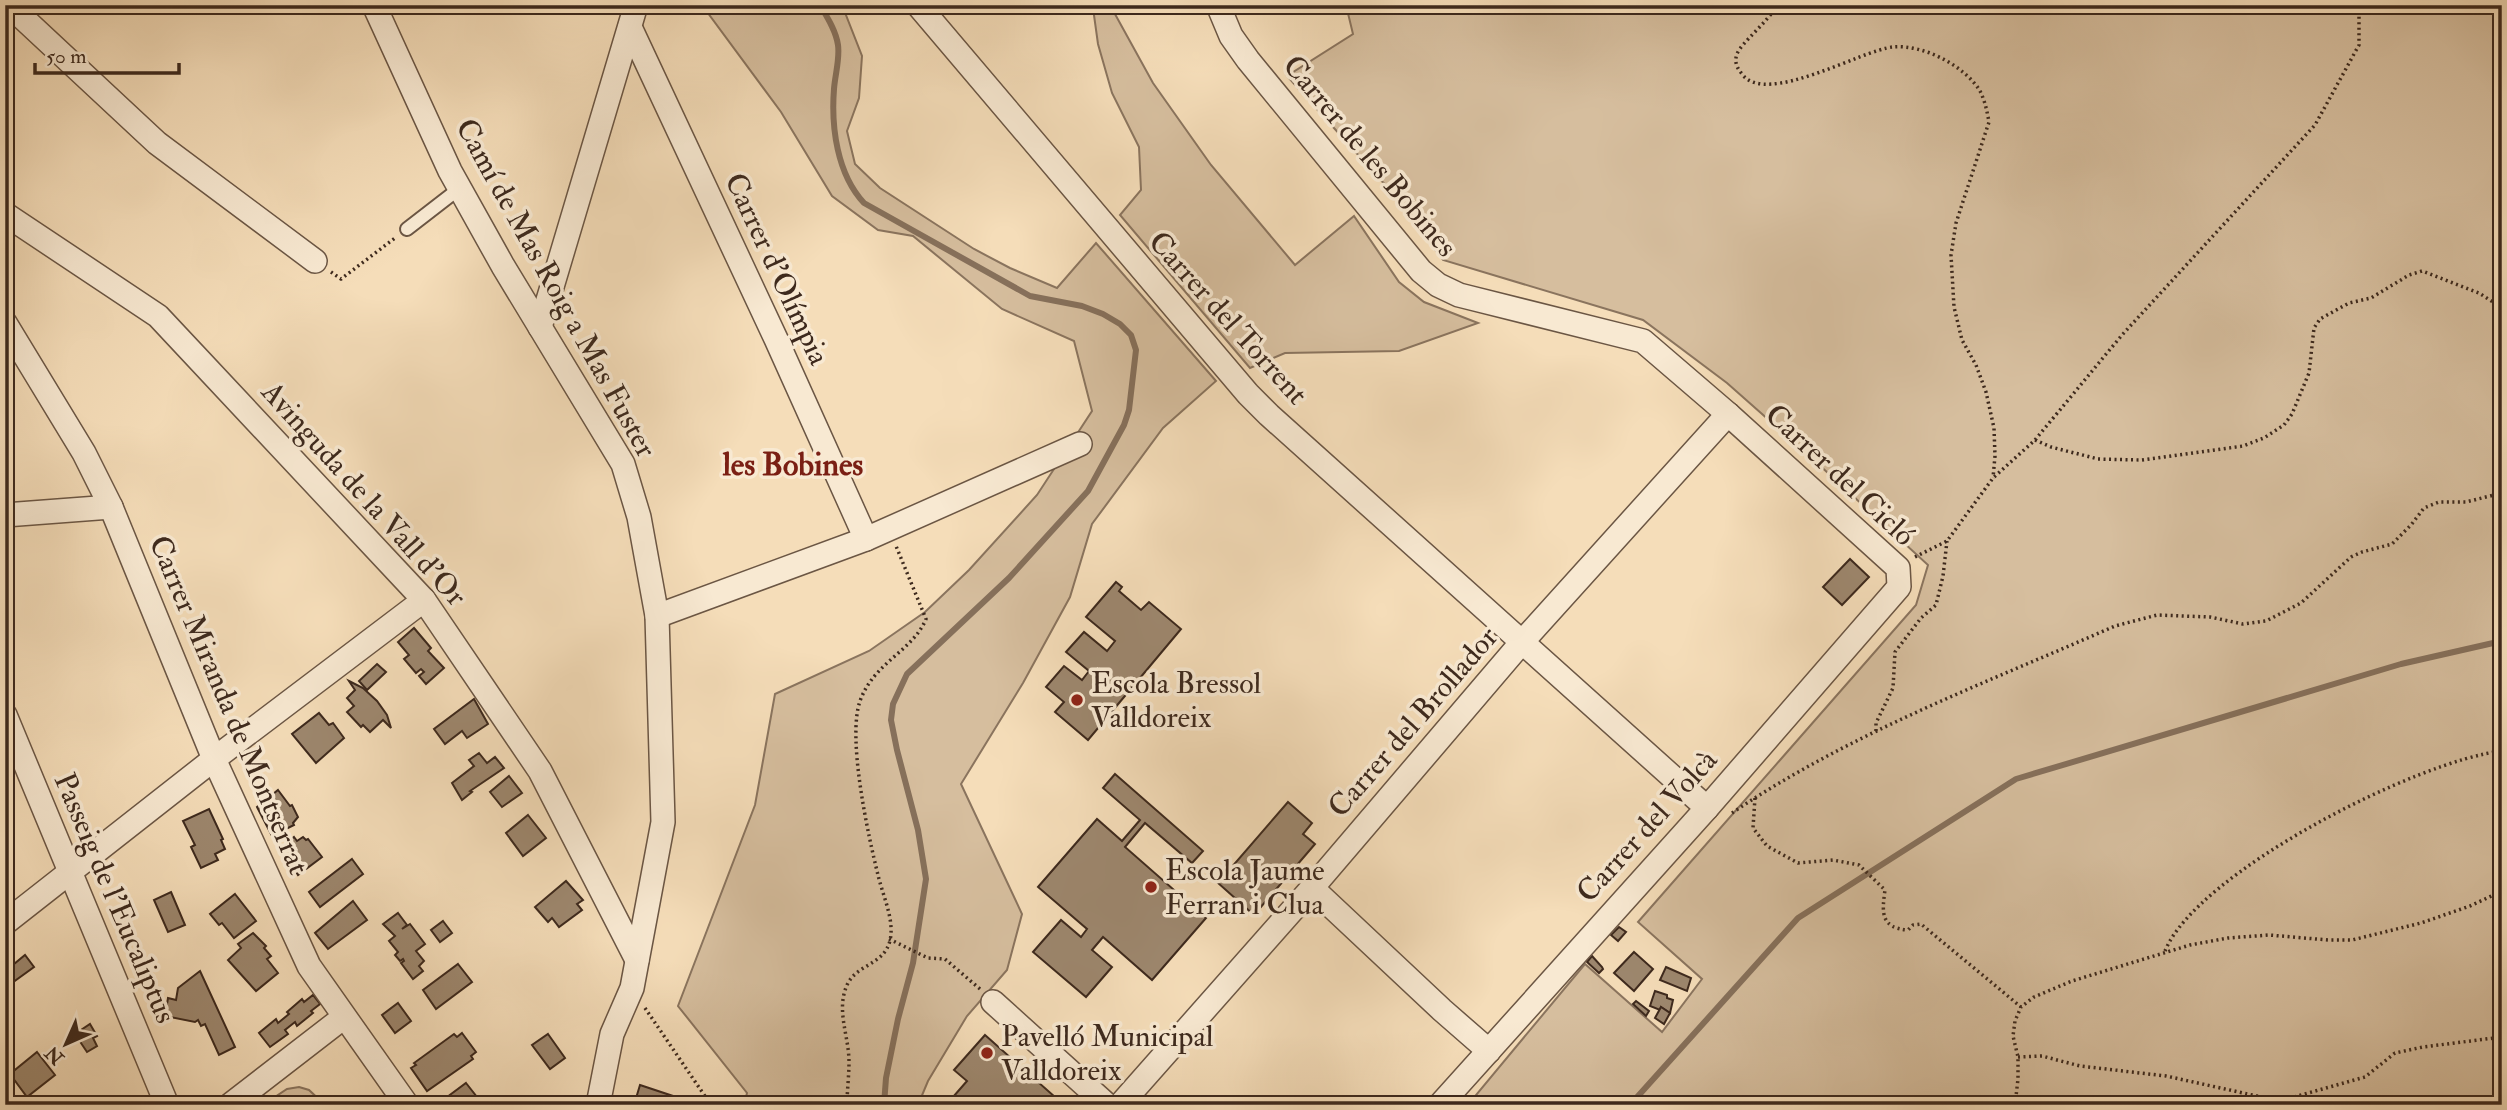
<svg xmlns="http://www.w3.org/2000/svg" width="2507" height="1110" font-family="'IM FELL Double Pica',serif">
<style>
.green{fill:#d6be9e;stroke:#8a745e;stroke-width:2}
.lines{fill:none;stroke-linecap:round;stroke-linejoin:round}
.stream{stroke:#86705b;stroke-width:6}
.building{fill:#9d876e;stroke:#3d291d;stroke-width:2}
.service-casing{stroke:#6b5644;stroke-width:16}
.minor-casing{stroke:#6b5644;stroke-width:26}
.path{stroke:#3d291d;stroke-width:3.5;stroke-dasharray:2 3.5;stroke-linecap:butt}
.service{stroke:#f8e9d2;stroke-width:12}
.minor{stroke:#f8e9d2;stroke-width:23}
.poi-dot{fill:#8f2418;stroke:#f8e9d2;stroke-width:2.5}
.labels{text-anchor:middle;dominant-baseline:central;stroke-width:7;stroke-linejoin:round;paint-order:stroke}
.street-label{font-size:30px;fill:#3d291d;stroke:#f8e9d2}
.poi-label{font-size:30px;fill:#3d291d;stroke:#f8e9d2;text-anchor:start}
.neighbourhood-label{font-size:32px;font-weight:bold;fill:#7a1f14;stroke:#f8e9d2}
</style>
<rect width="100%" height="100%" fill="#f5ddb9"/>
<filter id="stains"><feTurbulence type="fractalNoise" baseFrequency=".00286" numOctaves="4"/><feColorMatrix values="0 0 0 0 .2 0 0 0 0 .09 0 0 0 0 .02 0 0 0 .5 -.17"/></filter>
<radialGradient id="worn" r=".72"><stop offset=".6" stop-color="#630" stop-opacity="0"/><stop offset="1" stop-color="#630" stop-opacity=".3"/></radialGradient>
<g class="green">
<path d="M702 5H842L862 56 859 98 847 131 855 164 880 188 974 249 1010 268 1057 288 1096 243 1216 381 1163 428 1092 524 1070 597 1023 683 961 784 1022 914 1007 970 967 1016 928 1081 918 1105H744L747 1093 678 1006 755 805 775 694 869 651 925 612 969 570 1037 495 1092 411 1074 341 1002 309 913 236 878 230 832 196 781 112Z"/>
<path d="M1095 5H1110L1153 83 1211 165 1295 265 1354 216 1399 282 1424 302 1478 323 1399 351 1285 353 1250 368 1120 215 1141 190 1139 147 1112 93 1098 44 1093 8Z"/>
<path d="M1346 5H2502V1105H1471V1101L1585 964 1662 1032 1702 979 1638 922 1916 605 1928 565 1804 451 1727 383 1643 320 1443 260 1388 188 1287 76 1353 34Z"/>
<path d="M299 1087 309 1090 325 1105H263L287 1089Z"/>
</g>
<g class="lines">
<g class="stream">
<path d="M820 5C827 17 836 31 838 45 840 59 835 75 834 89 831 127 837 174 864 203L1030 296 1082 306 1103 314 1120 324 1131 335 1136 350 1129 410 1124 425 1088 491 1009 578 907 674 893 704 891 720 897 750 918 830 926 879 913 963 898 1019 886 1078 884 1105"/>
<path d="M1630 1105 1798 918 2016 779 2401 664 2502 641"/>
</g>
</g>
<g class="building">
<path d="M1850 559 1869 577 1842 605 1823 587Z"/>
<path d="M1116 582 1122 587 1119 591 1141 610 1149 602 1181 629 1088 740 1055 712 1064 702 1046 687 1064 666 1082 680 1089 671 1066 652 1084 632 1107 651 1115 641 1086 617Z"/>
<path d="M414 628 431 648 428 651 444 668 426 684 419 676 424 672 421 669 416 673 404 659 409 655 398 642Z"/>
<path d="M377 664 386 672 367 690 359 681Z"/>
<path d="M349 681 363 688 377 701 387 715 391 728 383 720 370 732 363 725 361 727 347 712 354 706 347 698 355 690Z"/>
<path d="M474 699 488 724 467 738 462 731 445 744 434 729Z"/>
<path d="M319 713 329 725 333 723 344 738 316 763 292 734Z"/>
<path d="M479 753 487 763 495 757 504 768 470 791 472 792 462 800 452 783 474 766 469 760Z"/>
<path d="M1115 774 1203 851 1192 863 1145 823 1125 847 1206 918 1152 980 1103 937 1092 950 1112 967 1086 997 1033 952 1061 920 1081 937 1087 929 1038 887 1097 819 1122 841 1140 820 1103 788Z"/>
<path d="M509 776 522 793 502 807 490 792Z"/>
<path d="M278 790 290 806 292 805 298 817 293 823 294 825 272 836 257 807Z"/>
<path d="M1288 802 1312 823 1303 834 1315 844 1254 915 1218 883Z"/>
<path d="M209 809 223 839 221 840 225 849 215 854 218 860 201 868 191 847 195 845 183 821Z"/>
<path d="M528 815 546 838 523 856 506 833Z"/>
<path d="M294 837 297 841 303 837 306 840 308 839 322 857 298 875 285 856 294 850 288 842Z"/>
<path d="M352 859 363 874 320 907 309 892Z"/>
<path d="M566 881 583 900 577 904 582 910 559 927 552 918 548 922 535 907Z"/>
<path d="M171 892 185 925 168 932 154 900Z"/>
<path d="M235 894 256 921 234 938 222 923 219 925 210 914Z"/>
<path d="M353 901 367 920 328 949 315 933Z"/>
<path d="M398 913 407 925 402 929 410 924 425 944 416 951 424 961 419 966 423 971 413 979 401 963 404 961 403 959 400 961 395 955 398 952 389 941 395 936 383 924Z"/>
<path d="M443 921 452 933 440 942 431 930Z"/>
<path d="M1619 927 1626 932 1618 941 1611 935Z"/>
<path d="M253 933 266 946 264 948 271 956 267 959 278 973 256 991 228 960 241 948 238 944Z"/>
<path d="M1634 952 1653 969 1634 991 1614 973Z"/>
<path d="M6 954 14 964 25 955 34 967 5 988Z"/>
<path d="M1592 956 1602 967 1603 969 1599 973 1587 962Z"/>
<path d="M458 964 472 982 436 1009 423 990Z"/>
<path d="M1666 967 1691 978 1687 991 1660 980Z"/>
<path d="M200 971 235 1047 219 1055 205 1024 201 1026 198 1020 195 1022 165 1016 168 998 176 1000 178 988Z"/>
<path d="M1655 991 1667 995V998L1673 1000 1670 1013 1661 1007 1660 1010 1650 1006Z"/>
<path d="M313 995 320 1004 311 1011 313 1013 297 1026 295 1022 285 1030 288 1034 270 1047 259 1033 276 1019 278 1023 289 1014 287 1012 302 999 304 1002Z"/>
<path d="M1636 1001 1649 1011 1646 1016 1633 1004Z"/>
<path d="M398 1003 411 1021 395 1033 382 1015Z"/>
<path d="M1661 1007 1670 1013 1664 1024 1655 1018Z"/>
<path d="M90 1024 97 1036 93 1038 97 1046 87 1052 75 1034Z"/>
<path d="M462 1033 476 1052 471 1056 473 1059 427 1091 411 1068 416 1065 414 1063 454 1034 457 1037Z"/>
<path d="M548 1034 565 1058 550 1069 532 1045Z"/>
<path d="M985 1035 1064 1105H946L967 1081 954 1070Z"/>
<path d="M37 1052 55 1075 27 1097 10 1074Z"/>
<path d="M466 1083 481 1102 487 1097 493 1105H441L439 1103Z"/>
<path d="M640 1085 679 1098 677 1105H634Z"/>
</g>
<g class="lines">
<defs>
<path id="service" d="M407 229 460 188"/>
<g id="minor">
<path d="M9 5 157 143 315 261"/>
<path d="M374 5 450 171 503 266 623 464 639 517 657 616 663 822 632 988 612 1034 598 1105"/>
<path d="M918 5 1248 394 1269 415 1707 808"/>
<path d="M1218 5 1231 36 1248 60 1421 271 1438 285 1459 295 1643 341 1728 414 1898 568 1899 587 1707 808 1440 1105"/>
<path d="M630 27 776 339 866 539"/>
<path d="M5 214 158 316 424 600 540 771 637 960"/>
<path d="M5 323 84 453 111 507 214 759 309 966 407 1105"/>
<path d="M540 327 636 5"/>
<path d="M5 515 111 507"/>
<path d="M657 616 866 539 1080 444"/>
<path d="M5 715 167 1105"/>
<path d="M1312 888 1442 1010 1489 1051"/>
<path d="M5 923 214 759 424 600"/>
<path d="M993 1002 1107 1105"/>
<path d="M230 1105 344 1017"/>
<path d="M1120 1105 1312 888 1522 642 1728 414"/>
</g>
</defs>
<use href="#service" class="service-casing"/>
<use href="#minor" class="minor-casing"/>
<g class="path">
<path d="M1777 5C1768 22 1741 43 1737 54 1734 62 1737 68 1742 74 1766 107 1861 50 1893 47 1923 44 1965 66 1980 91 1985 101 1987 111 1989 122L1956 223 1951 255 1954 307 1962 340 1976 365 1986 392 1994 428 1995 456 1993 478"/>
<path d="M331 272 341 279 395 238"/>
<path d="M2035 440 2051 447 2098 459 2142 460 2243 446 2264 438 2284 425 2292 414 2309 373 2314 328 2320 319 2349 303 2371 298 2409 275 2422 271 2479 293 2502 308"/>
<path d="M1915 557 1947 541 1993 478 2035 440 2122 335 2315 125 2359 45V5"/>
<path d="M1876 731V723L1893 688 1895 652 1921 618 1936 605 1943 576 1947 541"/>
<path d="M1755 798 1753 828 1767 846 1798 863 1833 860 1859 865 1885 890C1882 912 1880 928 1908 930L1913 925 1921 924 2021 1007"/>
<path d="M1732 813C1850 733 1986 683 2115 626L2157 615 2210 617 2243 624 2266 621 2301 603 2351 557 2362 552 2392 544 2411 525 2424 508 2439 502H2466L2502 493"/>
<path d="M889 939 928 958 945 959 980 989"/>
<path d="M2165 951C2197 872 2419 760 2502 751"/>
<path d="M645 1008 711 1105"/>
<path d="M2018 1057 2042 1056 2080 1066 2166 1076 2266 1098 2294 1097 2365 1077 2395 1053 2423 1047 2502 1037"/>
<path d="M847 1105C847 1091 849 1076 849 1062 849 1035 835 1009 848 983 860 961 893 965 891 927 890 910 882 892 878 875 868 835 847 738 860 701 874 662 913 651 926 619L896 546"/>
<path d="M2015 1105 2018 1079V1057L2013 1036 2015 1021 2021 1007 2034 997 2072 981 2190 945 2228 938 2269 935 2328 940H2352L2421 923 2470 906 2502 891"/>
</g>
<use href="#service" class="service"/>
<use href="#minor" class="minor"/>
</g>
<g class="poi-dot">
<circle cx="1077" cy="700" r="7"/>
<circle cx="1151" cy="887" r="7"/>
<circle cx="987" cy="1053" r="7"/>
</g>
<g class="labels">
<g class="street-label">
<text transform="translate(1370 156) rotate(50)">Carrer de les Bobines</text>
<text transform="translate(777 269) rotate(65)">Carrer d'Olímpia</text>
<text transform="translate(556 288) rotate(61)">Camí de Mas Roig a Mas Fuster</text>
<text transform="translate(1228 318) rotate(48)">Carrer del Torrent</text>
<text transform="translate(1840 475) rotate(43)">Carrer del Cicló</text>
<text transform="translate(364 494) rotate(48)">Avinguda de la Vall d'Or</text>
<text transform="translate(229 705) rotate(67)">Carrer Miranda de Montserrat</text>
<text transform="translate(1413 722) rotate(-49)">Carrer del Brollador</text>
<text transform="translate(1647 826) rotate(-48)">Carrer del Volcà</text>
<text transform="translate(115 898) rotate(67)">Passeig de l'Eucaliptus</text>
</g>
<g class="poi-label">
<text x="1091" y="683">Escola Bressol<tspan x="1091" dy="34">Valldoreix</tspan></text>
<text x="1165" y="870">Escola Jaume<tspan x="1165" dy="34">Ferran i Clua</tspan></text>
<text x="1001" y="1036">Pavelló Municipal<tspan x="1001" dy="34">Valldoreix</tspan></text>
</g>
<g class="neighbourhood-label">
<text x="793" y="465">les Bobines</text>
</g>
</g>
<rect width="2507" height="1110" fill="none" stroke="#f5ddb9" stroke-width="28"/>
<rect x="7" y="7" width="2493" height="1096" fill="none" stroke="#3d291d" stroke-width="3.5"/>
<rect x="14" y="14" width="2479" height="1082" fill="none" stroke="#3d291d" stroke-width="2"/>
<g transform="translate(66 1044) rotate(225)" stroke="#f8e9d2" stroke-width="5" paint-order="stroke">
<path d="M0-5L12 26L0 18L-12 26Z" fill="#3d291d"/>
<text y="-10" font-size="19" font-weight="bold" text-anchor="middle" fill="#3d291d">N</text>
</g>
<path d="M35 63v10h144v-10" fill="none" stroke="#3d291d" stroke-width="3.5"/>
<text x="46" y="63" font-size="21" fill="#3d291d" stroke="#f8e9d2" stroke-width="5" paint-order="stroke">50 m</text>
<rect width="100%" height="100%" filter="url(#stains)"/>
<rect width="100%" height="100%" fill="url(#worn)"/>
</svg>
